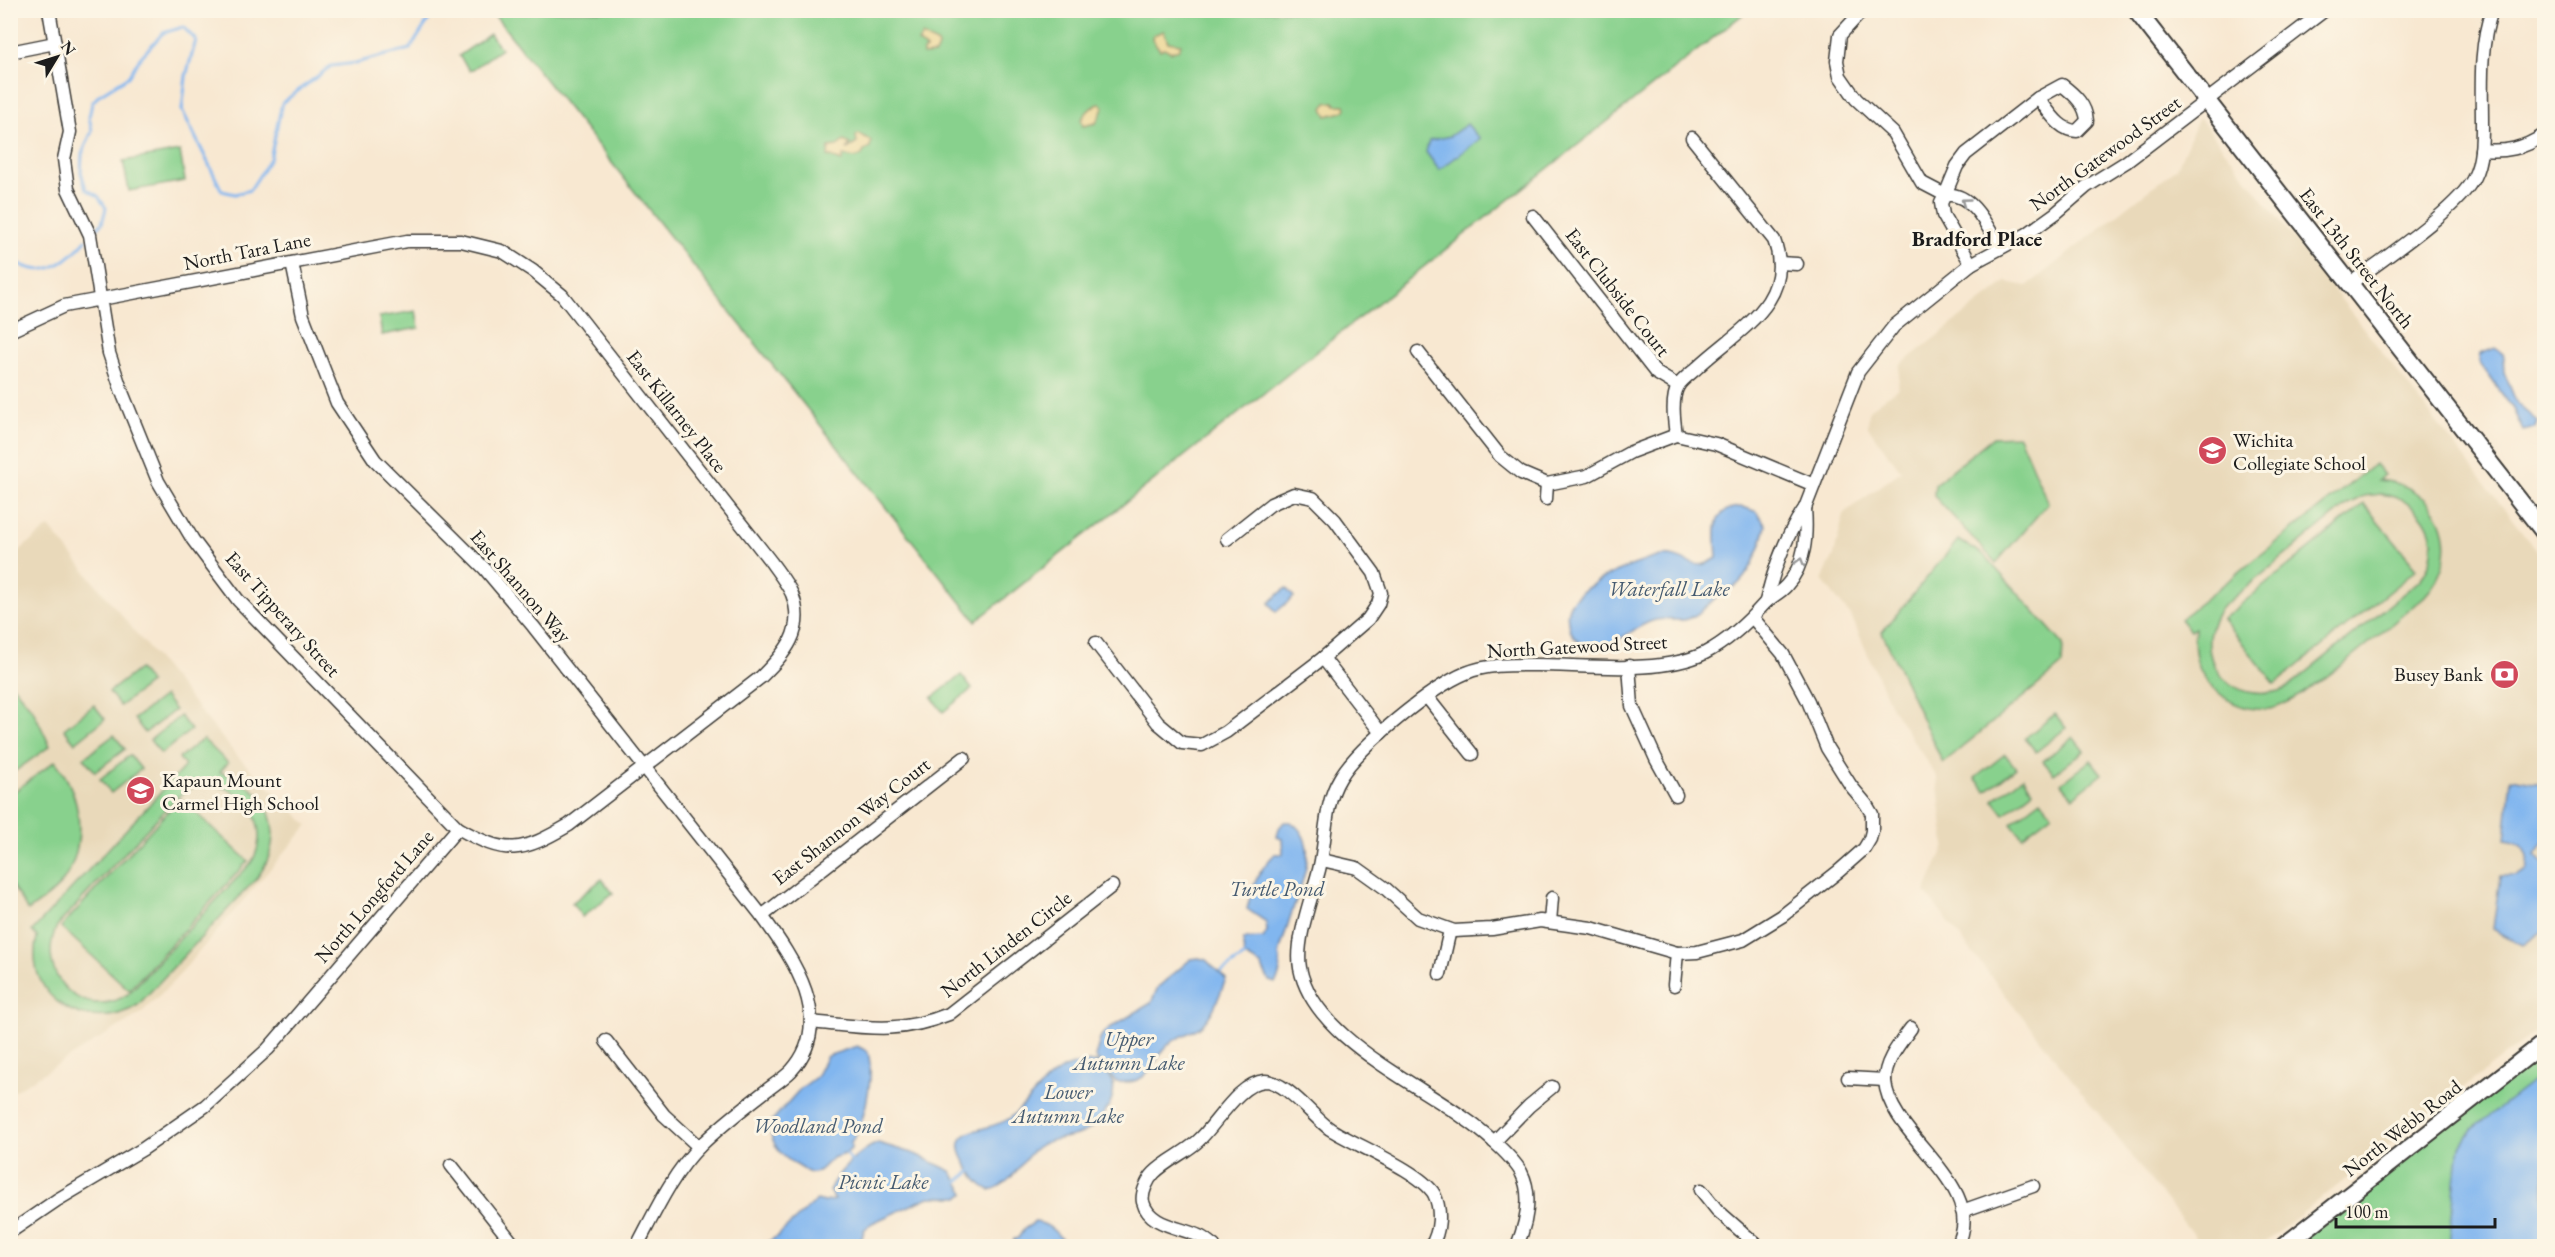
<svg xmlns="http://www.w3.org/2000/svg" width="2555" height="1257" font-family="'EB Garamond',serif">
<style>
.built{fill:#e9d9ba}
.green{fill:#88d18d;stroke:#527654;stroke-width:1.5;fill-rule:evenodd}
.sand{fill:#eeda9e;stroke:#857b5d;stroke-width:1.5}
.water{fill:#81b6ef;stroke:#4e6986;stroke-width:1.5}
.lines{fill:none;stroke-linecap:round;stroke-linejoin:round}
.stream{stroke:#81b6ef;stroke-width:3}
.street-casing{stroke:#3d3b37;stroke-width:15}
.secondary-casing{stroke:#3d3b37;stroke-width:20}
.street{stroke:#fff;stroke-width:12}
.secondary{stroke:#fff;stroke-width:16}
.oneway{stroke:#999}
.labels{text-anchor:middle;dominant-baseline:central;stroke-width:6;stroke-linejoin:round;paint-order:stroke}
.street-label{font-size:20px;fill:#1c1c1c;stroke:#fcf5e5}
.poi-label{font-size:20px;fill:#1c1c1c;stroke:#fcf5e5;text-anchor:start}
.neighbourhood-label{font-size:21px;font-weight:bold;fill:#1c1c1c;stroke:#fcf5e5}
.water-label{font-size:21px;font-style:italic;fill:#445a70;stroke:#fcf5e5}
</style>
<rect width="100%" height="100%" fill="#fcf5e5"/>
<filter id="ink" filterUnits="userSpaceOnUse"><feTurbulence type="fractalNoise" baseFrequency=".0167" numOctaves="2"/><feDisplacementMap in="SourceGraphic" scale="12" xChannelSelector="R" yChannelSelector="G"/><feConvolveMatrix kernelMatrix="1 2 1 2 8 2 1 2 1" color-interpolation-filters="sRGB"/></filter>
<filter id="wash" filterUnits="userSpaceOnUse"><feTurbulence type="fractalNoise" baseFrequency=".008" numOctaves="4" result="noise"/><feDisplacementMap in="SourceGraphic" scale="24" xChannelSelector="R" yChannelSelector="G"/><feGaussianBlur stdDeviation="1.35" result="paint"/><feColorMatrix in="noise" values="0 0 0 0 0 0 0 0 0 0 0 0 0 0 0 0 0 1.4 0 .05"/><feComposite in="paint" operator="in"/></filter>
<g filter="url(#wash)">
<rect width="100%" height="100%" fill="#f8e8d1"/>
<g class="built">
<path d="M2199 117 2544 560V1025L2260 1246H2202L1925 892 1945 846 1937 777 1890 705 1852 618 1822 580 1834 555 1844 513 1901 471 1868 427 1869 410 1898 388 1900 365 2006 282 2027 286 2177 168Z"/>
<path d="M49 527 237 756 308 825 173 982 141 1013 11 1093V557Z"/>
</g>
<g class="green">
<path d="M491 11H1747L976 621Z"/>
<path d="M490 34 501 49 470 71 459 56Z"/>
<path d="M180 151 185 181 129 191 123 161Z"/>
<path d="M416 311 419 328 382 335 379 317Z"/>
<path d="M2019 436 2048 503 1996 563 1934 496 1935 484 1993 437Z"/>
<path d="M2375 464 2384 475 2378 480C2441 484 2468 551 2424 597 2393 622 2302 705 2269 709 2250 711 2233 705 2219 693 2198 677 2192 653 2195 628L2190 631 2180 619ZM2381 494C2425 500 2448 543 2420 580L2287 688C2232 711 2186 656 2221 608L2348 504 2364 496Z"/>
<path d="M2364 504 2417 569 2275 684 2223 619Z"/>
<path d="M1958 540 1983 554 2063 644 2062 665 1943 763 1882 632Z"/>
<path d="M139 669 150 683 120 706 109 692Z"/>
<path d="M961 675 972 689 943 712 932 698Z"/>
<path d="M10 682 33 710 50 746 11 774Z"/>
<path d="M164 696 175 710 145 733 134 719Z"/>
<path d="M94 705 105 719 75 743 64 729Z"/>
<path d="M2055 714 2066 728 2036 752 2025 738Z"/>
<path d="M180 716 191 730 161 754 150 740Z"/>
<path d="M114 735 125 749 95 772 84 758Z"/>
<path d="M2073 737 2084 751 2054 774 2043 761Z"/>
<path d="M203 739 228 763 220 772C271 787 289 835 257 878L138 1005C89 1037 22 999 37 937L32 931 185 766 179 758ZM210 785C249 788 272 830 251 863L128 994C82 1024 34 974 57 926L177 797 191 788Z"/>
<path d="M2005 754 2016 768 1986 791 1975 778Z"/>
<path d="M130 755 141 769 111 793 100 779Z"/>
<path d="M2091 760 2102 774 2073 797 2061 783Z"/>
<path d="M55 761C82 795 88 844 63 881 54 894 40 902 28 911L11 884V794Z"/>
<path d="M2023 777 2033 791 2004 814 1993 800Z"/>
<path d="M180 798 248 861 129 990 61 927Z"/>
<path d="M2041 800 2052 814 2022 837 2011 823Z"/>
<path d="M602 879 613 893 582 917 572 903Z"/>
<path d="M2544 1045V1246H2287Z"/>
</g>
<g class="sand">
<path d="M1164 31 1168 42 1181 44 1179 49 1171 52 1164 48 1160 50 1152 39 1153 35Z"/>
<path d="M922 36 937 43 938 47 935 54 923 55V51L926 49 918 42Z"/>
<path d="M1334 102 1336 105H1345L1346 109 1342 112 1327 116 1323 108 1327 103Z"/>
<path d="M1101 104 1104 107 1096 123 1083 126 1081 120C1085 114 1093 104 1101 104Z"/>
<path d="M859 134 871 141 870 148 864 151 862 155 856 158 843 156 842 161 828 156 829 147 837 146 844 141 850 144 847 149 857 143 856 136Z"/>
</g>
<g class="water">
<path d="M1467 124 1480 139 1439 170 1426 152 1429 141 1450 136Z"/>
<path d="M2495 348 2503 354 2504 372 2517 404 2537 421 2536 428 2523 431 2513 409 2479 362 2480 354Z"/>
<path d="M1743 507 1757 512 1766 525C1762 544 1753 569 1739 583 1734 588 1726 589 1720 594 1710 602 1700 615 1688 619 1676 623 1664 616 1652 621 1631 628 1614 649 1590 647 1573 645 1561 618 1571 603 1577 594 1593 584 1603 578 1611 573 1653 557 1662 556 1688 554 1691 575 1717 558 1716 533 1709 507 1743 507Z"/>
<path d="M1286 588 1294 597 1276 612 1269 603Z"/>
<path d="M2511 778 2544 784V841L2535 855 2544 865V930L2523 945 2493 929 2500 876H2516L2527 870C2532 853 2523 842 2505 840Z"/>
<path d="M1284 822H1291C1322 844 1301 884 1292 912 1287 926 1284 939 1279 953 1280 962 1282 975 1275 983L1269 981 1261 965 1245 956 1243 947 1244 939 1263 938 1267 931 1266 922 1247 909C1252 887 1258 870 1275 854H1283L1282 839 1277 837 1279 828Z"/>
<path d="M1199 958 1206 960 1226 979C1220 993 1214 1014 1202 1025 1192 1034 1176 1036 1166 1047 1149 1067 1149 1085 1116 1082L1095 1057 1101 1036 1108 1029 1151 1003 1158 987 1191 959Z"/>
<path d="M857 1046 867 1051C876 1071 864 1126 851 1143V1149C845 1155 843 1155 835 1157 827 1160 821 1173 813 1173 808 1174 804 1169 800 1167 781 1157 772 1147 769 1124L800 1089 816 1077 827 1056Z"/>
<path d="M1096 1062C1101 1068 1111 1076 1113 1084 1117 1101 1096 1129 1080 1134 1065 1139 1049 1138 1036 1148 1019 1163 1013 1184 990 1190 979 1186 974 1176 968 1167 940 1124 988 1134 1010 1118 1040 1093 1049 1062 1096 1062Z"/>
<path d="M2544 1073V1246H2449L2458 1152 2472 1129Z"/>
<path d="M878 1143 915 1154 951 1171 965 1193 960 1197H929L872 1223 864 1230 860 1246H761L776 1237 817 1200 825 1202 835 1200 829 1191C835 1174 860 1150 878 1143Z"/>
<path d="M1035 1222C1049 1223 1059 1234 1066 1246H1013L1014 1239 1018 1238 1024 1229Z"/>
</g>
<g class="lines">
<g class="stream">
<path d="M92 233 102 223 106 208 98 196 86 189 81 172 82 154 92 131 89 117 92 103 99 95 128 77 140 58 163 33 183 27 196 40 186 76 182 110 222 191 235 194 250 190 270 159 282 103 331 66 355 63 410 49 435 10"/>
<path d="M10 257C40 283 64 265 86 240"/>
<path d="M1221 972 1245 956"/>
<path d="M846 1154 852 1162"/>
<path d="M957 1182 971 1171"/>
</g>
</g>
</g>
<g filter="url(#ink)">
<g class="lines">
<defs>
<g id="street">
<path d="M1863 10 1840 35 1837 61 1840 76 1856 99 1893 133 1922 183 1945 195 1957 166 1966 154 2038 98"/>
<path d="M10 52 55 43"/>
<path d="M2062 85C2075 95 2086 105 2087 121L2077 131C2059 131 2049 111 2038 98Z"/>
<path d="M2481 150C2506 152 2523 149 2544 135"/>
<path d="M1533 216 1656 373 1678 386"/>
<path d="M292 263 303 316 337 403 375 460 484 568 533 626 762 916C793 959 837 1021 791 1071 783 1079 772 1086 763 1093 741 1110 719 1127 700 1146 672 1174 655 1212 637 1246"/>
<path d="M1779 263 1797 264"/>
<path d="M1971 264 1943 215 1941 203 1945 195C1972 191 1988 228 2000 248"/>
<path d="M2350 284C2380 261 2460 208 2474 177 2482 161 2482 141 2482 124 2482 86 2479 47 2492 10"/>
<path d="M10 331 64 306 101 299 407 241H461L502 251 533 271 562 295 771 562C778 572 787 583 792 594 806 631 785 653 761 677L569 825C521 853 507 856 458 828L238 600 193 540 158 481 122 392 109 353 90 235 68 189 64 159 70 132 49 10"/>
<path d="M1418 352 1500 456 1521 473 1547 484 1587 476 1631 452 1676 435 1716 444 1814 485"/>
<path d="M1676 435C1674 420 1671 399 1678 386 1682 379 1693 372 1698 367 1736 331 1797 302 1774 240L1692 138"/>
<path d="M1546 499 1547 484"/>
<path d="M1766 601C1774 569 1785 536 1805 508L1858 372 1894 326 1971 264 2027 234 2056 213 2086 187 2126 162 2325 10"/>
<path d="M1096 643 1158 723 1182 743 1202 745 1226 732 1323 658 1368 619 1378 604 1381 593 1374 573 1335 520 1313 498 1294 494 1271 504 1227 539"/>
<path d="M1323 658 1381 733"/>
<path d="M1629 666 1632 706 1656 759 1676 795"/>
<path d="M1427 697 1472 754"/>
<path d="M1322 860 1357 868 1385 888 1418 918 1454 931 1492 929 1540 921 1591 928 1677 953 1697 952 1743 940 1782 916 1839 871 1864 849 1870 839 1872 831V814L1866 804 1851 786 1827 748 1808 701 1783 654 1753 618"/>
<path d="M762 916 964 758"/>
<path d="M1550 922 1552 898"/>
<path d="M1440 974 1450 930"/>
<path d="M1674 985 1677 953"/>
<path d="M811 1022C864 1027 897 1035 949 1014L1112 886"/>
<path d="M1911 1028C1900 1043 1884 1062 1885 1081 1889 1137 1990 1186 1957 1246"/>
<path d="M606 1041 664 1115 699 1147"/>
<path d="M1848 1078 1885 1080"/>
<path d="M1494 1142 1529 1106 1552 1087"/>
<path d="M451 1165 515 1246"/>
<path d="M1701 1190 1717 1210 1758 1246"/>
<path d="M1962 1211 2033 1186"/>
<path d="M10 1232 57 1200 143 1149 205 1106 268 1049 458 828"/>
<path d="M1214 1246C1209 1243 1205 1238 1199 1236 1181 1227 1149 1226 1143 1202 1141 1193 1148 1179 1154 1173 1167 1160 1185 1153 1198 1141 1217 1124 1238 1083 1265 1081 1286 1081 1313 1117 1330 1129 1355 1145 1420 1171 1434 1194 1442 1210 1440 1232 1431 1246"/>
<path d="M1517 1246C1526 1224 1533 1195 1521 1172 1514 1160 1503 1150 1493 1141 1439 1090 1315 1046 1300 968 1295 940 1312 897 1319 870 1327 839 1323 806 1340 778 1358 747 1432 687 1466 673 1487 664 1514 665 1536 665 1585 665 1661 675 1705 653 1728 641 1747 623 1764 604 1770 597 1780 593 1786 586 1806 565 1807 535 1805 508"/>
</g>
<g id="secondary">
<path d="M2136 10 2544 532"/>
<path d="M2284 1246 2544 1043"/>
</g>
</defs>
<use href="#street" class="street-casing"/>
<use href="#secondary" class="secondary-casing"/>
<use href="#street" class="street"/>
<use href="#secondary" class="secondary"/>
</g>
<defs><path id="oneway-chevron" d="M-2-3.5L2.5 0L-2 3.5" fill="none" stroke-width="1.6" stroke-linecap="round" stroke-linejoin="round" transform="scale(1.5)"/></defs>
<g class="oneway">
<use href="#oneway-chevron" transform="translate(1965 202) rotate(-144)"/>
<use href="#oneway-chevron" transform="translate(1800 562) rotate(-74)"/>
</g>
</g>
<defs>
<symbol id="school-disc" viewBox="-11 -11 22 22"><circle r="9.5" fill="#d1495b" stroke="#fcf5e5"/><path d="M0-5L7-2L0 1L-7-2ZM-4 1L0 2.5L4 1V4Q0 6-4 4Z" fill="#fff"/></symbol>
<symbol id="bank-disc" viewBox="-11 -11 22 22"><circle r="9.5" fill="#d1495b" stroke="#fcf5e5"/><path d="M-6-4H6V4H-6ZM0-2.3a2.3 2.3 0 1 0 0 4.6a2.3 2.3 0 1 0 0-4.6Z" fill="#fff"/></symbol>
</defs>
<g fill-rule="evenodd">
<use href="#school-disc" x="2196" y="434" width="33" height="33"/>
<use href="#bank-disc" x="2488" y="658" width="33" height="33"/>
<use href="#school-disc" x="124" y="774" width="33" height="33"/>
</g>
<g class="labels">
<g class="street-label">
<text transform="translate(2105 153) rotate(-36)">North Gatewood Street</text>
<text transform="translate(247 251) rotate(-11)">North Tara Lane</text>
<text transform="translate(2357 258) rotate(52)">East 13th Street North</text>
<text transform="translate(1618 292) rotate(52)">East Clubside Court</text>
<text transform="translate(677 411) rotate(52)">East Killarney Place</text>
<text transform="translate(521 586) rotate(49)">East Shannon Way</text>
<text transform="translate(283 614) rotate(48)">East Tipperary Street</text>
<text transform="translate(1577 646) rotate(-3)">North Gatewood Street</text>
<text transform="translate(851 821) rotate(-38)">East Shannon Way Court</text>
<text transform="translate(374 896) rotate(-49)">North Longford Lane</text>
<text transform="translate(1006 944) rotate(-38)">North Linden Circle</text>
<text transform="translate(2402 1128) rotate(-38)">North Webb Road</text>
</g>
<g class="poi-label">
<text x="2233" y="440">Wichita<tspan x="2233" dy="23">Collegiate School</tspan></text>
<text x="2483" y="674" text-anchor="end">Busey Bank</text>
<text x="162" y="780">Kapaun Mount<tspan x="162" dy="23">Carmel High School</tspan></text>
</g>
<g class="neighbourhood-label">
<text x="1977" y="238">Bradford Place</text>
</g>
<g class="water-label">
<text x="1669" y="588">Waterfall Lake</text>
<text x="1277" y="888">Turtle Pond</text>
<text x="1129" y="1038">Upper<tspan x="1129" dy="24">Autumn Lake</tspan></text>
<text x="1068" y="1091">Lower<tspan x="1068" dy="24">Autumn Lake</tspan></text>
<text x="818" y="1125">Woodland Pond</text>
<text x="883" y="1181">Picnic Lake</text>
</g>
</g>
<rect width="2555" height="1257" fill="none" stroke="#fcf5e5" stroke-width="36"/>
<g transform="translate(57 57) rotate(52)" stroke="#fcf5e5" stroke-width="4.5" paint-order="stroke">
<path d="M0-4.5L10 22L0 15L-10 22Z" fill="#1c1c1c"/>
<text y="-9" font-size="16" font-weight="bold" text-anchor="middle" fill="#1c1c1c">N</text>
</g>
<path d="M2336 1218v9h159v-9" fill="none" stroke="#1c1c1c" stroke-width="3"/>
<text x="2345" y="1218" font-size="18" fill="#1c1c1c" stroke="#fcf5e5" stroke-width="4.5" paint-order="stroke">100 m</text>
</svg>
